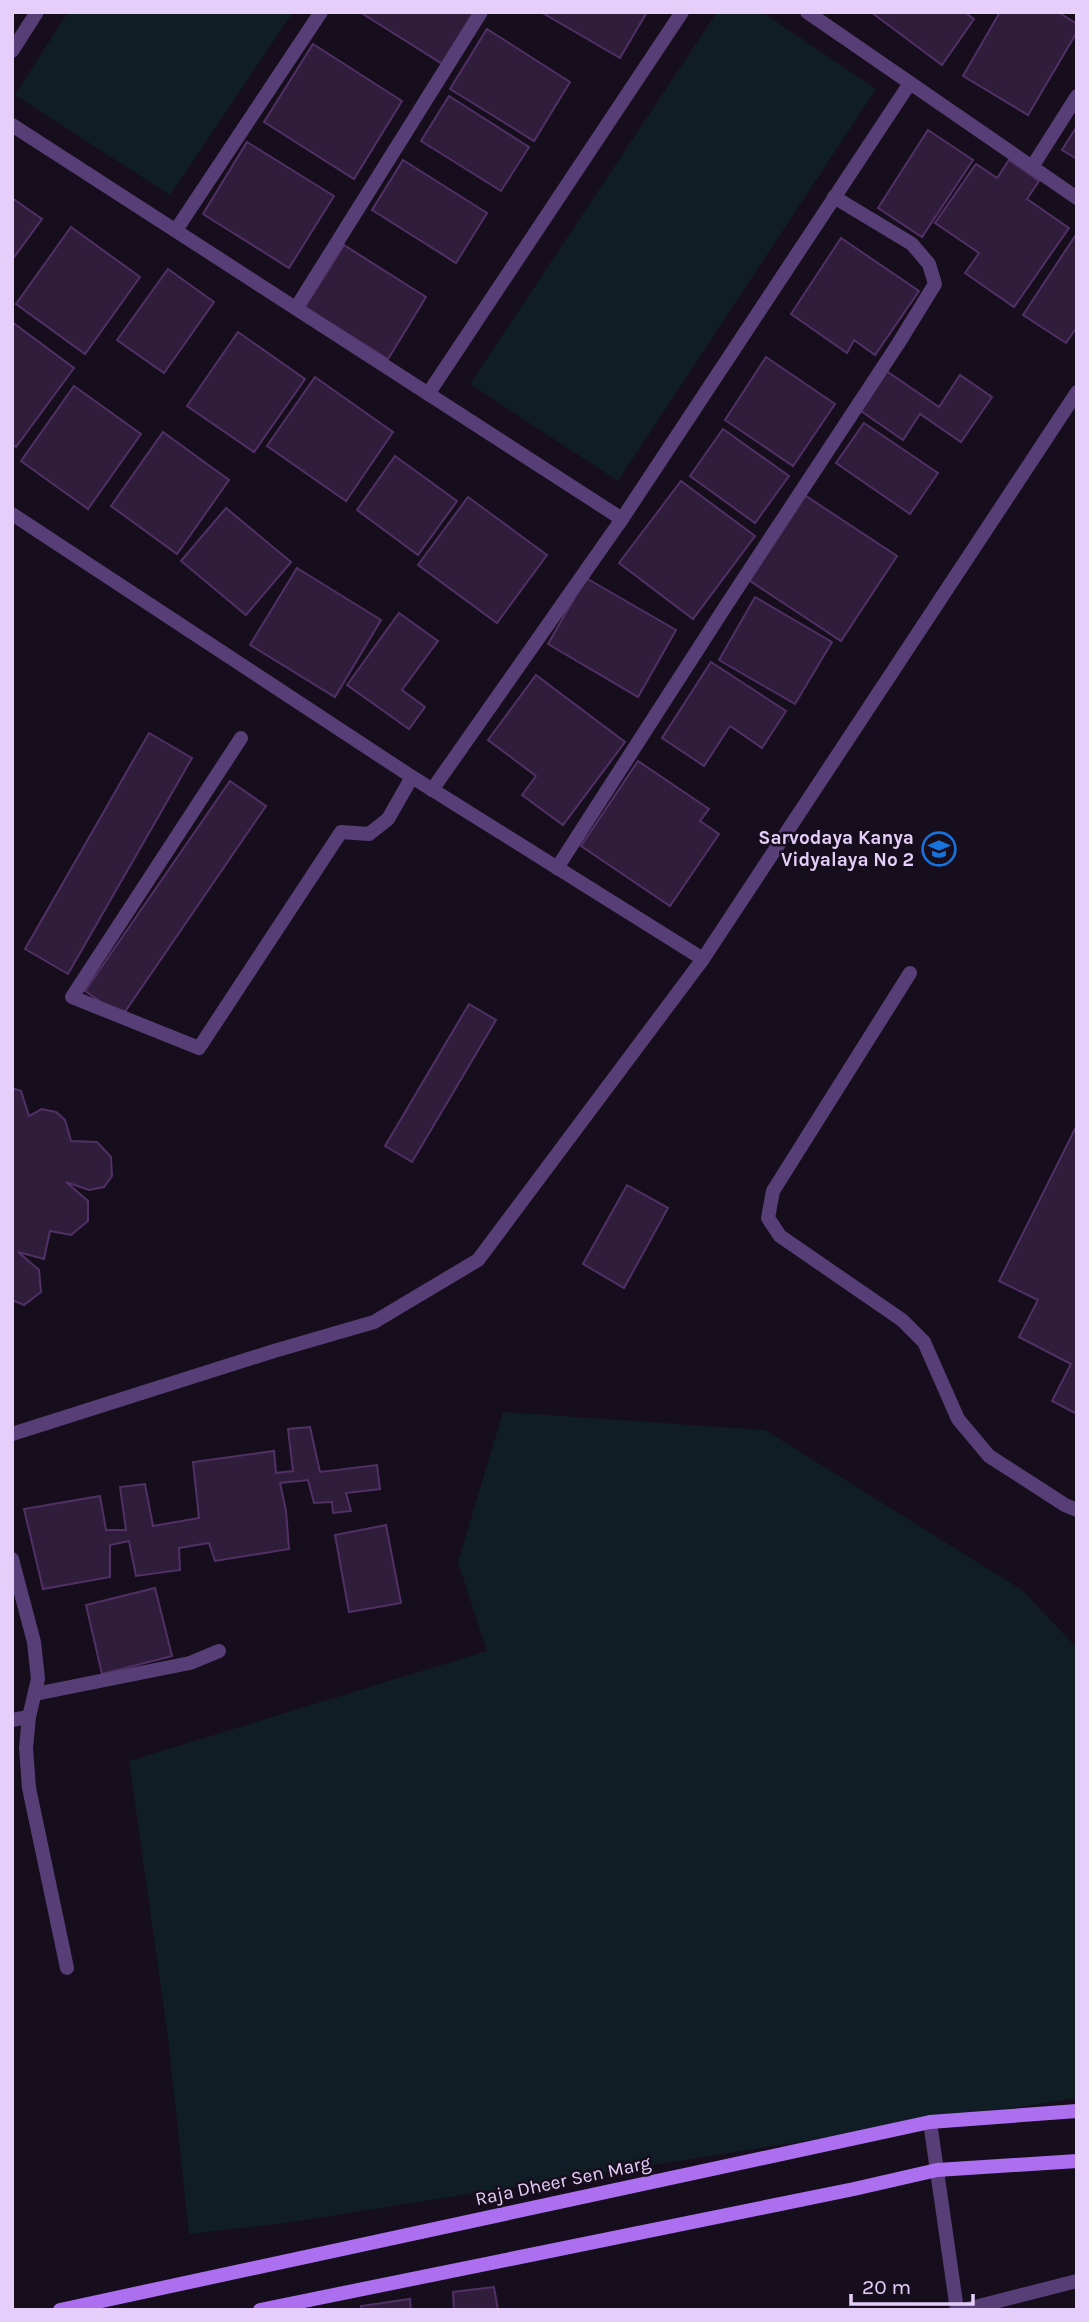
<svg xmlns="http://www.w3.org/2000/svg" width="1089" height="2322" font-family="Karla,sans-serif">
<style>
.green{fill:#111d25}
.building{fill:#301c3b;stroke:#513065;stroke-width:2}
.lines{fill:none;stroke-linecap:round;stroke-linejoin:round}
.lane{stroke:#583e76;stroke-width:14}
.street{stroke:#583e76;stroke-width:14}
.secondary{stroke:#ab6fef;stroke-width:14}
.labels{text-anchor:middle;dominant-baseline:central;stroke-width:5;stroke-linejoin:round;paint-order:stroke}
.poi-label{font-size:19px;font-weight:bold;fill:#e6cefa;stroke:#160e1c;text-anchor:end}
.street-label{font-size:19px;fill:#e6cefa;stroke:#160e1c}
</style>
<rect width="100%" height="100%" fill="#160e1c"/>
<g class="green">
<path d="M68 12H293L170 195 15 95Z"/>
<path d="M717 12H762L876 89 618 481 470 384Z"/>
<path d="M503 1412 765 1430 1022 1590 1077 1648V2098L292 2222 189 2234 168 2037 129 1761 487 1651 458 1562Z"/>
</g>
<g class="building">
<path d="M360 12H476L444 65Z"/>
<path d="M541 12H647L620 58Z"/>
<path d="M871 12H964L974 19 942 65Z"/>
<path d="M1000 12H1058L1077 24V32L1028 115 963 76Z"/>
<path d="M487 29 570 82 534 141 450 89Z"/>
<path d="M313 44 402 101 354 179 264 122Z"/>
<path d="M449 96 529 147 501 191 421 141Z"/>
<path d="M1077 126V159L1062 150Z"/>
<path d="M928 130 973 160 922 237 878 208Z"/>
<path d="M247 142 334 196 289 268 203 214Z"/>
<path d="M403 160 487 213 456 263 372 210Z"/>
<path d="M1009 160 1039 181 1027 199 1069 228 1014 307 965 273 979 253 935 223 976 164 997 178Z"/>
<path d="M12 198 42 219 12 260Z"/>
<path d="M71 227 140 277 85 354 16 304Z"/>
<path d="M1077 233V327L1066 343 1023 315Z"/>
<path d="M841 238 919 291 875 355 854 340 847 353 791 314Z"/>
<path d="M344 245 426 297 388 359 305 307Z"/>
<path d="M168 269 214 302 164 373 117 340Z"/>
<path d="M12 322 74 368 16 447 12 443Z"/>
<path d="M238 332 305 379 254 452 187 406Z"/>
<path d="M766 357 835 404 793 466 725 420Z"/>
<path d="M885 370 939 407 960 375 992 397 961 442 920 414 903 440 858 409Z"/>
<path d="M315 377 393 432 346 501 267 446Z"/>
<path d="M74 386 141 434 88 509 21 461Z"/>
<path d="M864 423 938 473 910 514 836 463Z"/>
<path d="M723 429 789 476 755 523 690 476Z"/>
<path d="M163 432 229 480 177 554 111 506Z"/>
<path d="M395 456 457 501 418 555 357 510Z"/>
<path d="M681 481 755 536 693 619 619 563Z"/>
<path d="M803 494 897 556 841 641 747 579Z"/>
<path d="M468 497 547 555 497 623 418 565Z"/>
<path d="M226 508 291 562 246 615 181 561Z"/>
<path d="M297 568 381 620 335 697 250 645Z"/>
<path d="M586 578 676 630 638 697 548 644Z"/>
<path d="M755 597 832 642 795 704 719 660Z"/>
<path d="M399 613 438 641 402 690 425 707 409 729 347 685Z"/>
<path d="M711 662 786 711 762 748 730 726 704 766 662 738Z"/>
<path d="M536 675 625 742 563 825 522 795 536 776 488 740Z"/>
<path d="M149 733 192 758 68 974 25 949Z"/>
<path d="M638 761 709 809 700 821 719 834 670 906 581 846Z"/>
<path d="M230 781 266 806 122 1016 85 991Z"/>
<path d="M469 1004 496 1020 412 1162 385 1146Z"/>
<path d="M12 1088 21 1091 29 1116 42 1109 56 1112 65 1120 71 1141 97 1142 111 1157 112 1176 104 1187 89 1190 66 1182 88 1201V1221L71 1235 50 1231 44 1259 18 1252 39 1270 41 1292 24 1305 12 1300Z"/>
<path d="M1077 1125V1414L1052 1401 1071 1364 1019 1337 1038 1300 999 1281Z"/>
<path d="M627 1185 668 1208 624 1288 583 1264Z"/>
<path d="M310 1427 320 1472 377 1465 380 1489 346 1493 351 1511 333 1513 332 1502 314 1503 308 1480 280 1483 286 1511 289 1549 215 1561 209 1543 179 1548 180 1570 136 1576 129 1541 110 1545V1577L43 1589 24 1509 100 1496 106 1530H126L120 1487 145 1484 153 1526 199 1518 193 1462 274 1451 276 1473 293 1471 288 1429Z"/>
<path d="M386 1525 401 1603 349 1612 335 1535Z"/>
<path d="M155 1588 172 1656 102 1674 86 1605Z"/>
<path d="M494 2287 498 2310H454L453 2292Z"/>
<path d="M410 2299 411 2310H361V2306Z"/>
</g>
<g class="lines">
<path class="lane" d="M910 973 773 1191 768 1218 780 1236 902 1320 924 1342 958 1419 989 1456 1065 1505 1077 1510"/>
<g class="street">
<path d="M807 12 1077 198"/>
<path d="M12 51 37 12"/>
<path d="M12 125 622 519 910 83"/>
<path d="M1032 167 1077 96"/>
<path d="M176 230 321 12"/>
<path d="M296 308 481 12"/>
<path d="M428 394 682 12"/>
<path d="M12 514 412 777 703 959"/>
<path d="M241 738 72 997 199 1048 341 832 369 834 388 819 412 777"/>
<path d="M432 790 622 519"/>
<path d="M557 868 729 601 898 344 935 284 929 264 912 244 834 197"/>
<path d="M12 1434 274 1351 374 1322 478 1260 703 959 1077 392"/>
<path d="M12 1559 34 1642 38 1679 29 1717 26 1748 29 1788 67 1968"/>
<path d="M35 1694 190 1663 219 1651"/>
<path d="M12 1720 29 1717"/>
<path d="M930 2122 957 2310"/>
<path d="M963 2310 1077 2281"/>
</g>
<g class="secondary">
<path d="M60 2310 930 2122 1077 2111"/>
<path d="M260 2310 854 2189 937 2170 1077 2161"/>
</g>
</g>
<defs>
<symbol id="school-ring" viewBox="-11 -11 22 22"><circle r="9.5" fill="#160e1c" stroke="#1872dc" stroke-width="1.5"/><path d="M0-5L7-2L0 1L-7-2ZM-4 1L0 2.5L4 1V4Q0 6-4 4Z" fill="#1872dc"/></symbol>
</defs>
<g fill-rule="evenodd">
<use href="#school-ring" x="920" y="830" width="38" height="38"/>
</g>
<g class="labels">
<g class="poi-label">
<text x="914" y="838">Sarvodaya Kanya<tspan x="914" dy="22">Vidyalaya No 2</tspan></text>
</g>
<g class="street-label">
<text transform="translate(563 2181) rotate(-12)">Raja Dheer Sen Marg</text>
</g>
</g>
<rect width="1089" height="2322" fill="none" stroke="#e6cefa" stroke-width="28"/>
<path d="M851 2294v10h122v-10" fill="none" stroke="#e6cefa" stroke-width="3.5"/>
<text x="862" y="2294" font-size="21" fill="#e6cefa" stroke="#160e1c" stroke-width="5" paint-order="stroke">20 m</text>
</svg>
